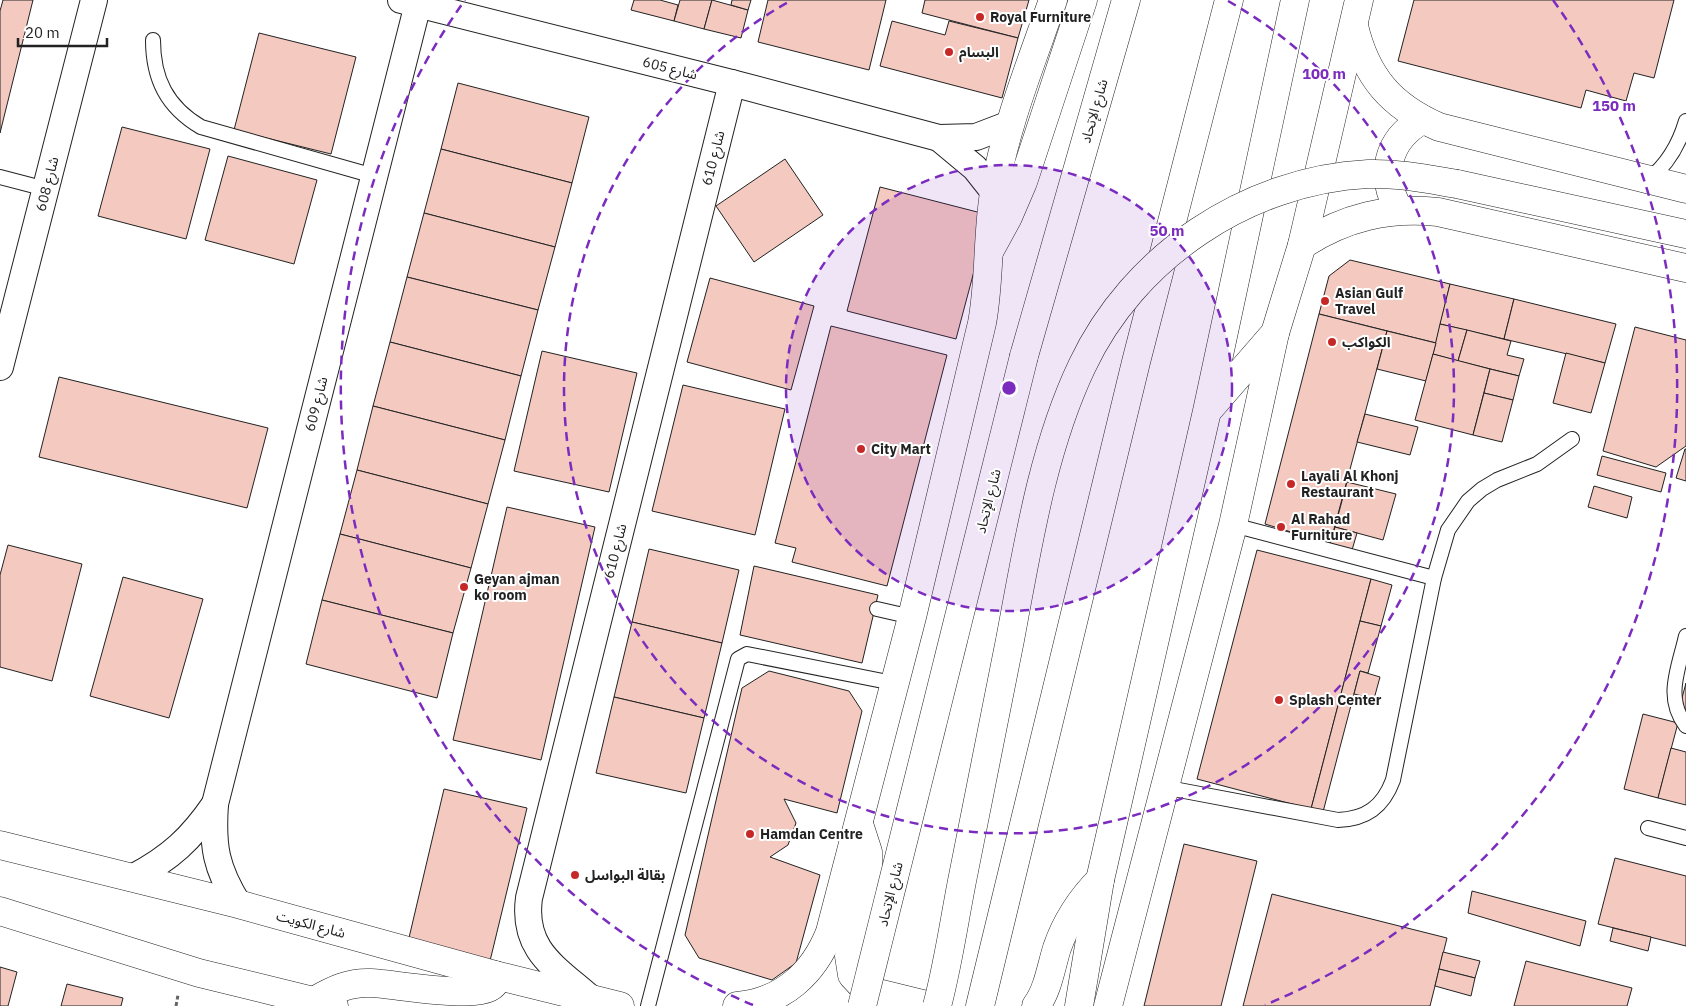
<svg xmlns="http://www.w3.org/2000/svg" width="1686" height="1006" font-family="'IBM Plex Sans','Noto Sans Arabic',sans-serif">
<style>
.building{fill:#f3c9c0;stroke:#222}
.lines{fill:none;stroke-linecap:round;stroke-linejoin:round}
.service-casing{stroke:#222;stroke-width:16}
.minor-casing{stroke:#222;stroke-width:28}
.tertiary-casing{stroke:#222;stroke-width:29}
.secondary-casing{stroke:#222;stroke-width:29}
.primary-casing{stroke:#222;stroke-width:29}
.trunk-casing{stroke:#222;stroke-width:29}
.path{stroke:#646464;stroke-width:3;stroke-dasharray:4 2.5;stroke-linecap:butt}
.service{stroke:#fff;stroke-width:14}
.minor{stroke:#fff;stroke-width:26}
.tertiary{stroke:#fff;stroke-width:28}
.secondary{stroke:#fff;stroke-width:28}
.primary{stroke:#fff;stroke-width:28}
.trunk{stroke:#fff;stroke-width:28}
.trunk-bridge-casing{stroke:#222;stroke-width:29;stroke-linecap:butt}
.trunk-bridge{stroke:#fff;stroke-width:28}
.ring{fill:none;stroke:#7b2cbf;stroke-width:2.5;stroke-dasharray:9 6}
.poi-dot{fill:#c62828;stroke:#fff;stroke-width:2}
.labels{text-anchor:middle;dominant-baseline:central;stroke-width:4;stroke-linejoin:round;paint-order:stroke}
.poi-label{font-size:14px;font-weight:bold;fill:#222;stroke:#fff;text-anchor:start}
.street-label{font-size:14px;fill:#222;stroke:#fff}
.centre{fill:#7b2cbf;stroke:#fff;stroke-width:2.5}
.ring-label{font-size:15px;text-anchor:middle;font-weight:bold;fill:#7b2cbf;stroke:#fff;stroke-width:4;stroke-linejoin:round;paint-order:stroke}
</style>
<rect width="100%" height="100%" fill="#fff"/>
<g class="building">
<path d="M3 0H33L0 133V11Z"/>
<path d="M634 0H660L678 5 674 21 631 10Z"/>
<path d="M680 0H712L704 29 674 21Z"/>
<path d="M712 0 748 10 741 38 704 29Z"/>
<path d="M732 0H751L748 10 731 5Z"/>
<path d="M768 0H886L869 70 758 42Z"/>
<path d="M925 0H1029L1018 38 922 13Z"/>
<path d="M1414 0H1674L1654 78 1634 73 1626 101 1586 90 1581 108 1398 61Z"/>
<path d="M892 21 945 35 949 21 1018 38 1002 98 880 66Z"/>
<path d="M259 33 356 57 331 154 234 130Z"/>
<path d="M458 83 589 117 572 183 441 149Z"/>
<path d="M122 127 210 149 186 239 98 216Z"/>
<path d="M441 149 572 183 555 247 424 213Z"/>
<path d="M228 156 317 180 294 264 205 240Z"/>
<path d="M785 159 823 215 754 262 716 206Z"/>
<path d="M880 187 989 215 956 339 847 311Z"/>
<path d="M424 213 555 247 538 310 407 277Z"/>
<path d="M1350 260 1450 284 1436 343 1319 314 1329 276Z"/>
<path d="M407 277 538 310 521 376 390 342Z"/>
<path d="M710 278 814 306 791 390 687 362Z"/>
<path d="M1450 284 1514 299 1504 339 1440 324Z"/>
<path d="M1514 299 1616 324 1605 363 1504 339Z"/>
<path d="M1319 314 1387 331 1330 544 1265 524Z"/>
<path d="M1440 324 1467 330 1458 361 1433 354Z"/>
<path d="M831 326 947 355 887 586 792 562 796 548 775 543Z"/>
<path d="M1635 327 1686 340V446L1656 467 1603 451Z"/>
<path d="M1467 330 1511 341 1507 355 1524 359 1519 376 1458 361Z"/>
<path d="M1387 331 1436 343 1426 381 1377 369Z"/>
<path d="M390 342 521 376 505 440 373 406Z"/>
<path d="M542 351 637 373 609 492 514 471Z"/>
<path d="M1566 353 1605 363 1591 413 1553 403Z"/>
<path d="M1433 354 1490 369 1473 435 1415 420Z"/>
<path d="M1490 369 1519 376 1513 400 1484 393Z"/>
<path d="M59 377 268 428 247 508 39 457Z"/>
<path d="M683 385 785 409 755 535 652 511Z"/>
<path d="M1484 393 1513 400 1502 442 1473 435Z"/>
<path d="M373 406 505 440 488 504 357 470Z"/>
<path d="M1365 414 1418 427 1410 455 1357 442Z"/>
<path d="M1685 449H1686V481L1676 478Z"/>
<path d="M1602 456 1666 473 1661 492 1597 475Z"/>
<path d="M357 470 488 504 471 568 340 534Z"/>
<path d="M1347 482 1396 494 1383 540 1335 527Z"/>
<path d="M1594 486 1632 497 1627 518 1588 507Z"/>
<path d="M507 507 595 527 541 760 453 740Z"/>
<path d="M1335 527 1357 533 1352 550 1330 544Z"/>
<path d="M340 534 471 568 453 633 322 600Z"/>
<path d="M8 545 82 564 52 681 0 667V575Z"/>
<path d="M649 549 739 570 722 643 632 622Z"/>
<path d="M1257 550 1371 579 1311 809 1197 779Z"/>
<path d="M754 566 878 595 862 663 740 635Z"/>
<path d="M123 577 203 599 169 718 90 696Z"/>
<path d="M1371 579 1392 585 1381 626 1360 621Z"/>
<path d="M322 600 453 633 437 698 306 664Z"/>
<path d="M1360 621 1381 626 1368 673 1360 671 1323 812 1311 809Z"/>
<path d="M632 622 722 643 704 718 614 697Z"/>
<path d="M769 671 849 691 862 711 837 813 784 799 796 823 788 845 770 857 820 875 796 963 772 980 699 958 685 935 742 688Z"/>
<path d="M1360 671 1380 677 1374 699 1354 694Z"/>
<path d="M1686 683V711L1679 709Z"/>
<path d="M614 697 704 718 686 793 596 773Z"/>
<path d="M1643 714 1678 723 1658 798 1624 789Z"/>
<path d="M1671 748 1686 752V805L1658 798Z"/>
<path d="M444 789 527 808 490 961 408 942Z"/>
<path d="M1184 844 1257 861 1221 1006H1144Z"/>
<path d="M1615 858 1686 876V946L1598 924Z"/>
<path d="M1472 891 1586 921 1580 946 1468 913Z"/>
<path d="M1272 894 1447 938 1430 1006H1243Z"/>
<path d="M1613 928 1651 937 1648 951 1610 941Z"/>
<path d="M1443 952 1480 961 1475 978 1439 969Z"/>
<path d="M1526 961 1632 988 1627 1006H1514Z"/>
<path d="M0 967 17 972 8 1006H0Z"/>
<path d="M1439 969 1475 978 1471 996 1435 986Z"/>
<path d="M67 984 123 998 121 1006H61Z"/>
</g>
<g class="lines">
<defs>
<g id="service">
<path d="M153 40C153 79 167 107 201 127L374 176"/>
<path d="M0 177 46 189"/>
<path d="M1648 180C1667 165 1679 145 1686 121"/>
<path d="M1233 525 1434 578"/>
<path d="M877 609 912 617"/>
<path d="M1686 636C1679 668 1664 697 1686 726"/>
<path d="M1163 787 1338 820C1366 819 1383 807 1393 780L1434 578 1448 530 1468 501 1482 489 1497 480 1537 464 1572 439"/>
<path d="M1648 828 1686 838"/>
<path d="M648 1006 738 659 747 654 893 683"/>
</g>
<g id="minor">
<path d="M401 0 732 83 939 138 976 137 1010 124"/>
<path d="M939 138 975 168 994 192"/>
<path d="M0 367 94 0"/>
<path d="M134 877C170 858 191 839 215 804"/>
<path d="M238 904C216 868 212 847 215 804L418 4"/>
<path d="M590 998C555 967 522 950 529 898L732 83"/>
</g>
<path id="tertiary" d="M737 1006C783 1002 814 973 830 932L912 617 982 323C990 280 987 236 994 193 1005 127 1031 63 1053 0"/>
<g id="secondary">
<path d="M1354 26C1366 77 1391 106 1439 127L1686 189"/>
<path d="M1399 210C1379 175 1387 140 1422 120"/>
<path d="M1302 245C1345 217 1388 207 1438 212L1686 268"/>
<path d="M0 845 238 904 495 975 620 1006"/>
<path d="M0 911 199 973 334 1006"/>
<path d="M314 1001C333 990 349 982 371 983 399 984 505 1006 495 975"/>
<path d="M1108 1006 1233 525 1275 333 1302 245 1359 0"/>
</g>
<g id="primary">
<path d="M1210 408 1275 333"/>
<path d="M859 824 868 852V874L865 899 849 956 852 975 866 990 931 1006"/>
<path d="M1036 1006C1048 990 1051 967 1057 948 1066 922 1080 900 1100 880"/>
<path d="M1079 1006 1100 880 1207 411 1295 0"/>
</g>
<g id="trunk">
<path d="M1457 184 1686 234"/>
<path d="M990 250 1008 217 1023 182 1083 0"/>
<path d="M1024 356 1126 0"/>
<path d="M980 1006 1136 362 1229 0"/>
</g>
</defs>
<use href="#service" class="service-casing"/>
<use href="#minor" class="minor-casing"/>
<use href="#tertiary" class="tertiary-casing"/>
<use href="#secondary" class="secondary-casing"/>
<use href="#primary" class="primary-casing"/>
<use href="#trunk" class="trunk-casing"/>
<path class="path" d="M176 1006 178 995"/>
<use href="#service" class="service"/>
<use href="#minor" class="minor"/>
<use href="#tertiary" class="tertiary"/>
<use href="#secondary" class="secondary"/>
<use href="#primary" class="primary"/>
<use href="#trunk" class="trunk"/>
<defs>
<g id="trunk-bridge">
<path d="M862 1006 1024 356"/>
<path d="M937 1006C948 965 954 922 962 881 978 800 994 720 1010 640 1027 550 1042 450 1082 366 1133 257 1247 180 1368 174 1398 173 1427 179 1457 184"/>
</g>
</defs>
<use href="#trunk-bridge" class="trunk-bridge-casing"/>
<use href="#trunk-bridge" class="trunk-bridge"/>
</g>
<circle cx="1009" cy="388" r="223" fill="#7b2cbf" fill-opacity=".12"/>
<g class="ring">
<circle cx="1009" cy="388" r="223"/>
<path d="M1228 1A445 445 0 1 1 790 1"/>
<path d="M753 1005A668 668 0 0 1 465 0M1553 0A668 668 0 0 1 1265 1005"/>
</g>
<g class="poi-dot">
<circle cx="980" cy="17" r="5"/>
<circle cx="949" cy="52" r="5"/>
<circle cx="1325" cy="301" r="5"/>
<circle cx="1332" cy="342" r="5"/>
<circle cx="861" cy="449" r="5"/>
<circle cx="1291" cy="484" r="5"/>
<circle cx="1281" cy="527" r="5"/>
<circle cx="464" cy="587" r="5"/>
<circle cx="1279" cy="700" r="5"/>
<circle cx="750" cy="834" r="5"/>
<circle cx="575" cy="875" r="5"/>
</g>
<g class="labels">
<g class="poi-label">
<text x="990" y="17">Royal Furniture</text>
<text x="959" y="52">البسام</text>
<text x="1335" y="293">Asian Gulf<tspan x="1335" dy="16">Travel</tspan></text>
<text x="1342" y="342">الكواكب</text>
<text x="871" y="449">City Mart</text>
<text x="1301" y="476">Layali Al Khonj<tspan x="1301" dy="16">Restaurant</tspan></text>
<text x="1291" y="519">Al Rahad<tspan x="1291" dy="16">Furniture</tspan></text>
<text x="474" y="579">Geyan ajman<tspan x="474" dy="16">ko room</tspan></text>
<text x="1289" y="700">Splash Center</text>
<text x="760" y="834">Hamdan Centre</text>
<text x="585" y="875">بقالة البواسل</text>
</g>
<g class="street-label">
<text transform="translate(670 68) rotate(14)">شارع 605</text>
<text transform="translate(1094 111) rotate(-74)">شارع الإتحاد</text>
<text transform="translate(713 158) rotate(-76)">شارع 610</text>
<text transform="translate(47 184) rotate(-76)">شارع 608</text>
<text transform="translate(316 404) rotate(-76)">شارع 609</text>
<text transform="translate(988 501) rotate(-76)">شارع الإتحاد</text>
<text transform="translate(615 551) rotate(-76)">شارع 610</text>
<text transform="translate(890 894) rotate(-76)">شارع الإتحاد</text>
<text transform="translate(311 924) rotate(15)">شارع الكويت</text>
</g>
</g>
<circle cx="1009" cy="388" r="8" class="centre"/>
<g class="ring-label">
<text x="1324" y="79">100 m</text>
<text x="1614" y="111">150 m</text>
<text x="1167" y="236">50 m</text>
</g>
<path d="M18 38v8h89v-8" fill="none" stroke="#222222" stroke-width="2.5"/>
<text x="25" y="38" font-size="15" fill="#222222" stroke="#ffffff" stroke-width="4" paint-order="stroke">20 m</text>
</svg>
